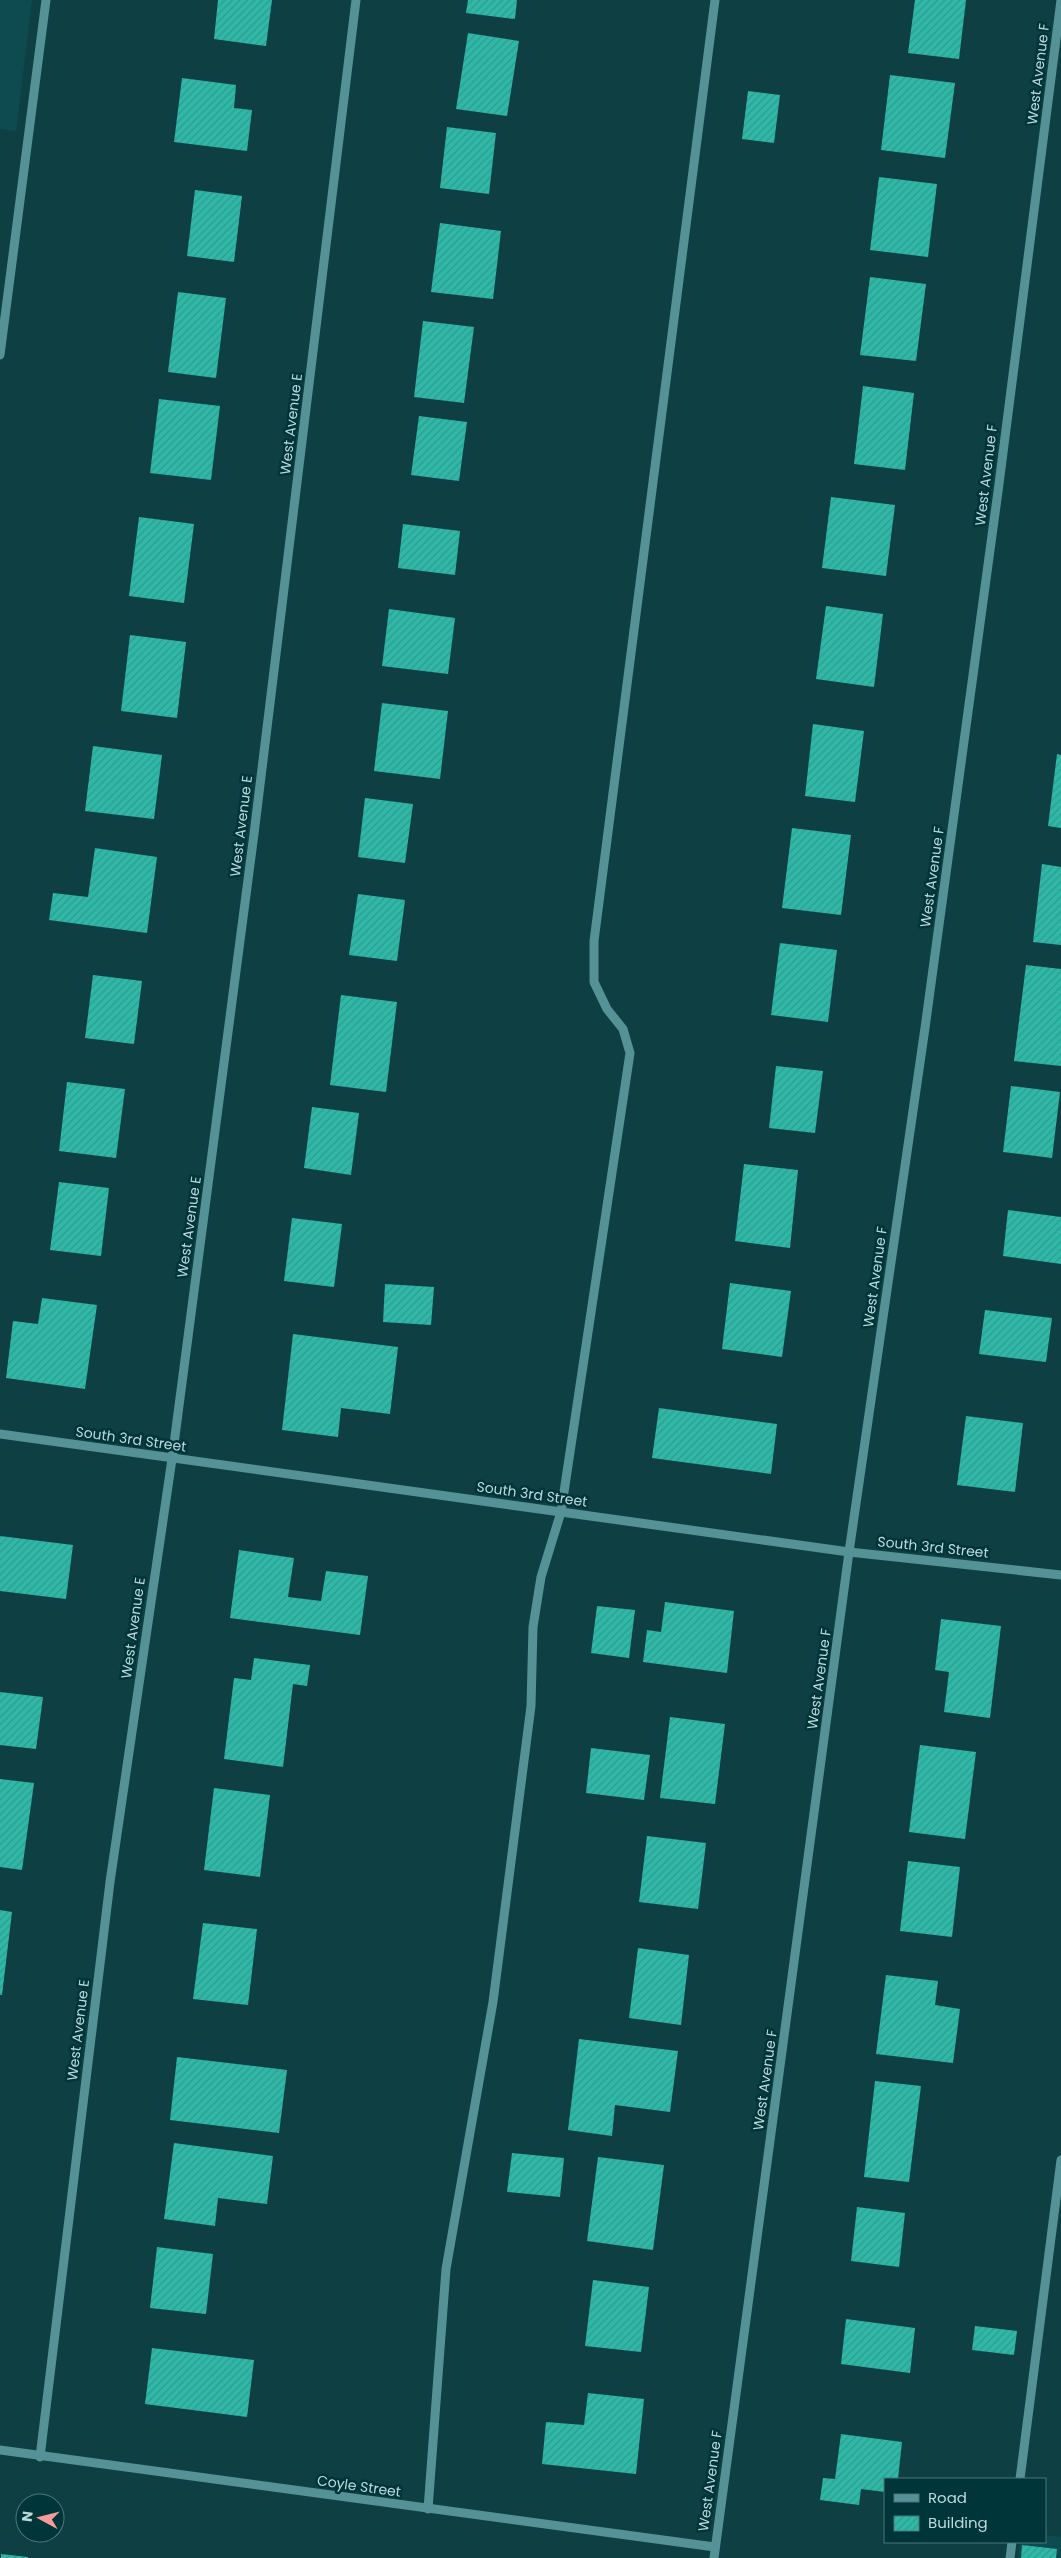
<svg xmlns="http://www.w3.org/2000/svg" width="1061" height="2558" font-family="Poppins,sans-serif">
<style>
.built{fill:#0d4b50}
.building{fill:url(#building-hatch)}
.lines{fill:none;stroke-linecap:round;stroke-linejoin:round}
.minor{stroke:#559297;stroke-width:9}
.labels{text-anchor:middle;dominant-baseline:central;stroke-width:5;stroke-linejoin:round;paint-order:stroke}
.street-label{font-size:14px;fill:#bcdadc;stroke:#003539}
</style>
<defs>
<pattern id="building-hatch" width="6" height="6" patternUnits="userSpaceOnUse" patternTransform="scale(1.25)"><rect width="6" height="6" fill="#2fb8a7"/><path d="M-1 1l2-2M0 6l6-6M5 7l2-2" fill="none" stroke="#319a8e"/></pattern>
</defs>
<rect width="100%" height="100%" fill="#0e4043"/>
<g class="built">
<path d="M0 0H32L16 131 0 129Z"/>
<path d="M1045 2535 1061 2537V2558H1018L1020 2542H1045Z"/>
</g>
<g class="building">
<path d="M218 0H272L266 46 214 39Z"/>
<path d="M468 0H517L515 19 466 13Z"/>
<path d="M915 0H966L959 59 908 53Z"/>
<path d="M468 33 519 41 507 116 456 109Z"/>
<path d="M890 75 955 83 945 158 881 150Z"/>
<path d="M182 78 236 85 234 108 252 110 247 151 174 142Z"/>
<path d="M748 91 780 95 774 143 742 139Z"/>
<path d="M447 127 496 133 489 194 440 188Z"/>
<path d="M879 177 937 184 928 257 870 250Z"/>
<path d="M195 190 242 196 234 262 187 256Z"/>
<path d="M440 223 501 231 493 299 431 292Z"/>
<path d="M870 277 926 284 916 361 860 355Z"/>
<path d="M178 292 226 298 216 378 168 372Z"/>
<path d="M423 321 474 327 464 403 414 397Z"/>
<path d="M863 386 914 393 905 470 854 464Z"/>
<path d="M159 399 220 406 211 480 150 473Z"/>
<path d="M419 416 467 422 459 481 411 475Z"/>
<path d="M831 497 895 505 886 576 822 568Z"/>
<path d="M139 517 194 524 184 603 129 596Z"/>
<path d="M403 524 460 531 455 575 398 568Z"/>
<path d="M826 606 883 614 874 687 816 679Z"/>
<path d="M389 609 455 618 448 674 382 666Z"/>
<path d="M130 635 186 642 177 718 121 711Z"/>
<path d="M382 703 448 711 440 779 374 771Z"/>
<path d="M813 724 864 731 855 802 805 796Z"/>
<path d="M93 746 162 755 154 819 85 811Z"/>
<path d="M1057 754 1061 755V828L1048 826Z"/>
<path d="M365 798 413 804 405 863 358 857Z"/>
<path d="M792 828 851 835 841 915 782 908Z"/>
<path d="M95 848 157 857 147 933 49 920 53 893 88 897Z"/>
<path d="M1042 864 1061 867V945L1033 942Z"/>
<path d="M358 894 405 900 397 961 349 955Z"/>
<path d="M780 943 837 950 828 1022 771 1015Z"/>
<path d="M1026 965 1061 969V1066L1014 1061Z"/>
<path d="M93 975 142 981 134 1044 85 1038Z"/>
<path d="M341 995 397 1002 386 1092 330 1085Z"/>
<path d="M776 1066 823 1071 815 1133 769 1128Z"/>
<path d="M67 1082 125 1089 116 1158 59 1151Z"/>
<path d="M1011 1086 1060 1092 1052 1158 1003 1152Z"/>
<path d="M312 1107 359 1113 351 1175 304 1168Z"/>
<path d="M744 1164 798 1170 790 1248 735 1241Z"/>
<path d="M59 1182 109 1188 101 1256 50 1250Z"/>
<path d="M1008 1210 1061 1217V1264L1003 1256Z"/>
<path d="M292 1218 342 1224 334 1287 284 1281Z"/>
<path d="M730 1283 791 1291 782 1357 722 1349Z"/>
<path d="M385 1284 434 1287 431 1325 383 1322Z"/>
<path d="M42 1298 97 1305 85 1389 6 1378 13 1321 38 1324Z"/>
<path d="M985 1310 1052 1318 1046 1362 979 1354Z"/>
<path d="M293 1334 398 1347 390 1414 341 1408 338 1437 282 1430Z"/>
<path d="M659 1408 777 1424 771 1474 652 1458Z"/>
<path d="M966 1416 1023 1423 1015 1492 957 1485Z"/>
<path d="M0 1536 73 1545 66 1599 0 1591Z"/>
<path d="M239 1550 294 1558 288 1597 321 1601 326 1571 368 1576 360 1635 230 1618Z"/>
<path d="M665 1602 734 1611 727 1673 643 1662 647 1630 661 1632Z"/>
<path d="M597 1606 635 1610 629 1658 591 1653Z"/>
<path d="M941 1619 1001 1626 990 1718 944 1712 949 1672 935 1670Z"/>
<path d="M254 1658 310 1665 307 1686 293 1684 283 1767 224 1759 234 1678 251 1680Z"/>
<path d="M0 1692 43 1697 36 1749 0 1745Z"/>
<path d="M670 1717 725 1724 715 1804 660 1798Z"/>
<path d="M920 1745 976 1752 965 1839 909 1832Z"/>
<path d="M591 1748 650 1755 644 1800 586 1793Z"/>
<path d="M0 1779 34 1783 22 1870 0 1867Z"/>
<path d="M214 1788 270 1795 260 1877 204 1870Z"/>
<path d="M647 1836 706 1843 698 1909 639 1902Z"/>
<path d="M908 1861 960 1867 952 1937 900 1931Z"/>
<path d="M0 1910 12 1912 2 1995H0Z"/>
<path d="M203 1923 257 1929 248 2005 193 1999Z"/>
<path d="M638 1948 689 1955 681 2025 629 2018Z"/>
<path d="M886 1975 938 1981 935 2005 960 2009 953 2063 876 2054Z"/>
<path d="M579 2039 678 2051 670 2112 615 2105 612 2136 568 2130Z"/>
<path d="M177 2057 287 2070 279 2133 170 2120Z"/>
<path d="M875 2081 921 2086 909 2182 864 2177Z"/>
<path d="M174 2143 273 2156 267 2204 218 2198 215 2226 164 2219Z"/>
<path d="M512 2153 564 2158 560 2197 507 2192Z"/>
<path d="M598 2157 664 2165 653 2250 587 2241Z"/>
<path d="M857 2207 905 2213 899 2267 851 2261Z"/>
<path d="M157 2247 213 2254 206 2314 150 2308Z"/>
<path d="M593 2280 649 2287 641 2352 585 2346Z"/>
<path d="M846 2319 915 2328 910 2373 841 2364Z"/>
<path d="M975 2326 1017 2331 1014 2355 972 2350Z"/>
<path d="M152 2348 254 2360 247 2417 145 2404Z"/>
<path d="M588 2393 644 2399 636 2474 542 2464 546 2422 584 2425Z"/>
<path d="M841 2434 902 2442 898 2479H885V2492L861 2489 859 2505 820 2500 823 2478 835 2479Z"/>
<path d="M1022 2545 1057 2549 1056 2558H1021Z"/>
<path d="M1 2554 28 2557V2558H1Z"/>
</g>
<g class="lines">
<g class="minor">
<path d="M0 355 46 0"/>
<path d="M0 1434 849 1552 1061 1575"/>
<path d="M0 2450 715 2547"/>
<path d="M40 2457 110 1882 172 1459 254 834 356 0"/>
<path d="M1020 2479 1061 2160"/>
<path d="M428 2509 446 2269 493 2002 531 1706 533 1627 541 1577 561 1512 630 1053 623 1029 607 1009 594 982V941L715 0"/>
<path d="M714 2558 849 1552 925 1028 999 484 1061 0"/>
<path d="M1010 2558 1012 2542"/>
</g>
</g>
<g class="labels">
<g class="street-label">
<text transform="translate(1038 74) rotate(-83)">West Avenue F</text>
<text transform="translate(291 424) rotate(-83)">West Avenue E</text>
<text transform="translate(986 475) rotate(-83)">West Avenue F</text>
<text transform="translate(241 826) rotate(-83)">West Avenue E</text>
<text transform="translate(932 877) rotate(-82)">West Avenue F</text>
<text transform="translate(189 1227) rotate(-82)">West Avenue E</text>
<text transform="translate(875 1277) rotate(-82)">West Avenue F</text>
<text transform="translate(131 1439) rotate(8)">South 3rd Street</text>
<text transform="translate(532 1494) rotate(8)">South 3rd Street</text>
<text transform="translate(933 1547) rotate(6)">South 3rd Street</text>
<text transform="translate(133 1628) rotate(-82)">West Avenue E</text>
<text transform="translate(819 1679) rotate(-82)">West Avenue F</text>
<text transform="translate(78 2030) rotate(-83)">West Avenue E</text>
<text transform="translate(765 2080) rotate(-82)">West Avenue F</text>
<text transform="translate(710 2481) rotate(-82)">West Avenue F</text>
<text transform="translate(359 2486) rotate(8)">Coyle Street</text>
</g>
</g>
<rect x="884" y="2478" width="162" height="65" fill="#003539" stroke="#4b777a"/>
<rect x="894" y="2494" width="25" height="8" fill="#559297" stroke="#4b777a"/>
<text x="928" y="2503" font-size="15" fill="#bcdadc">Road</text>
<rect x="894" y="2516" width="25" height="15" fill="url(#building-hatch)" stroke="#4b777a"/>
<text x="928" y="2528" font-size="15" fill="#bcdadc">Building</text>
<g transform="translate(40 2518) rotate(277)"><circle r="24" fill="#003539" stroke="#4b777a"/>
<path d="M0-4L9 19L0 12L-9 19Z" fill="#f59b98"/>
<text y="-8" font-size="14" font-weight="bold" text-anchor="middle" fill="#bcdadc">N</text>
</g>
</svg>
